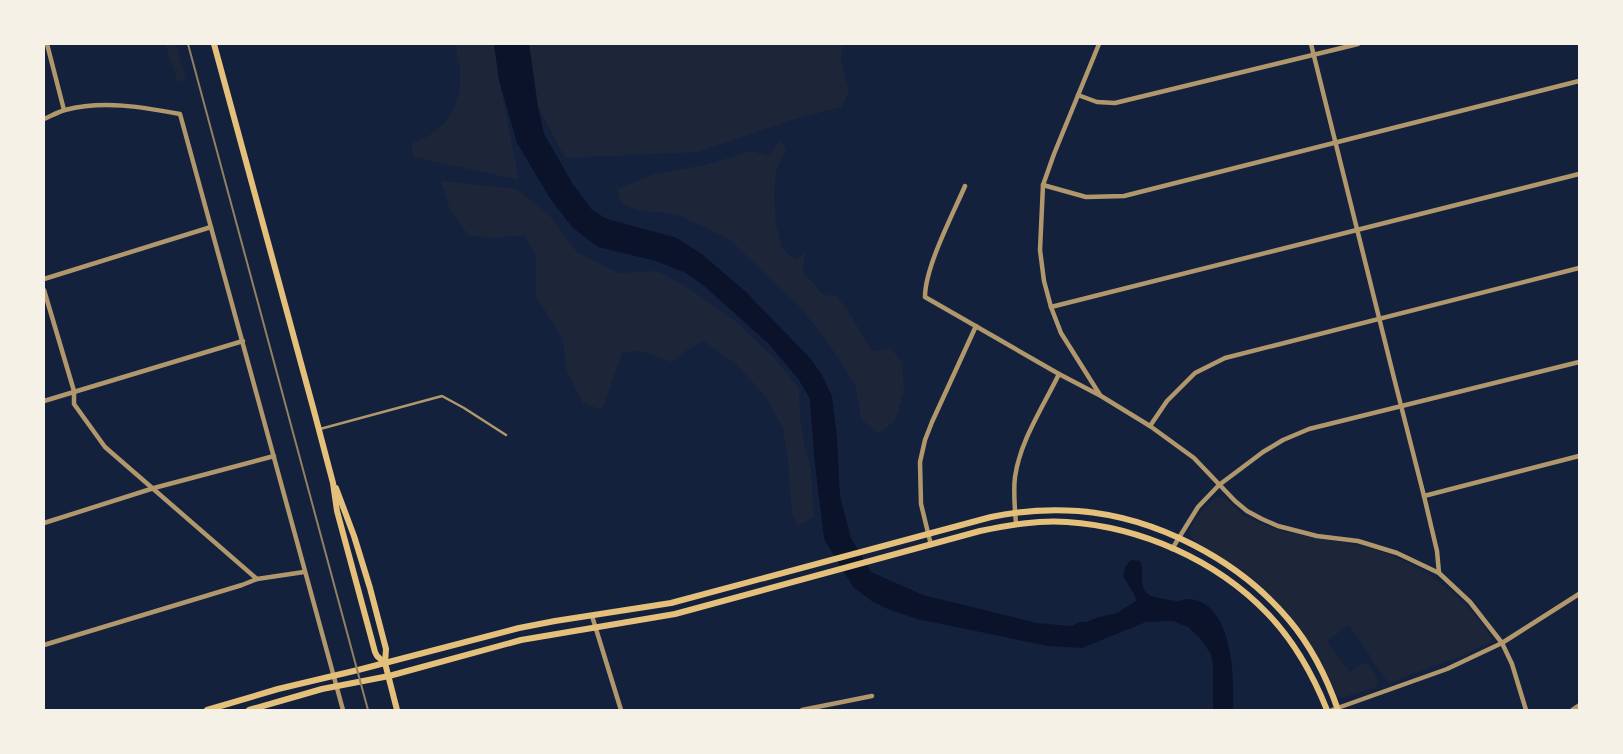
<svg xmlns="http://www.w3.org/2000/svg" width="1623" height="754" font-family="Quicksand,sans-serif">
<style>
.green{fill:#1d2539}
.water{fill:#0b132b}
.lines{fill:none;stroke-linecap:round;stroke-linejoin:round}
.service{stroke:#b1986c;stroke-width:2.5}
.minor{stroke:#b1986c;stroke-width:4.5}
.tertiary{stroke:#b1986c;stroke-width:5.5}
.secondary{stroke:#e5c07b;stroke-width:6}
.rail{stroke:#918062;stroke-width:2}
</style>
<rect width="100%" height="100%" fill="#14213d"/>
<g class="green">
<path d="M165 44H176L186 79 178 82Z"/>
<path d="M456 44H494L499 80 519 180 414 157 411 144C416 141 423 139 428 136 450 124 462 98 460 74 460 63 456 54 456 44Z"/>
<path d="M529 44H843L841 61 849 92 842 107 795 119 698 152 565 158 538 107Z"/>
<path d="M781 140 786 150 776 171 774 195 776 225 782 248 795 260 806 252 802 271 824 295 837 296 852 317 872 351 891 348 902 363 904 392 895 421 878 434 861 419 855 384 835 353 802 309 729 239 683 217 659 212 642 211 624 205 620 200 617 189 655 174 705 165 752 151 768 156Z"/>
<path d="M441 181 517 189 550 216 577 252 618 273 657 271 684 285 739 324 778 362 799 389 800 417 804 444 811 470 814 516 798 526 792 514 788 462 783 428 766 397 736 364 703 341 684 352 672 362 640 351 622 353 602 410 583 403 567 372 562 338 536 296V256L524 235 495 238 469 236 450 210Z"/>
<path d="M1217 497C1227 496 1233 507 1241 513 1248 518 1257 522 1265 525 1295 537 1327 538 1358 545 1404 556 1447 580 1477 618 1482 624 1488 631 1492 639L1490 642 1464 655 1391 682 1387 681 1370 658 1371 657 1349 625 1327 641 1350 672 1366 662C1371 669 1382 679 1376 687L1341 698 1337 695C1315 645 1289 609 1247 574 1238 567 1192 541 1190 536 1186 525 1208 503 1217 497Z"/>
</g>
<path class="water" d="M494 44H529L538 107 544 134 573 184 592 210 607 219 677 238 703 255 745 291 810 358 822 375 832 396 837 438 840 496 851 538 871 572 923 595 1037 623 1071 626 1080 622H1086L1099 617 1117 613 1136 601 1135 596 1123 576 1125 567 1131 560 1140 561C1145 571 1138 586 1148 594 1151 597 1173 601 1178 601 1181 601 1185 599 1189 599 1233 602 1235 679 1233 710H1213V666L1211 654 1199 637 1188 627 1173 621 1146 622 1082 648 1048 646 917 619 888 609 873 602 853 587 824 539 814 456 810 399 799 380 769 344 703 285 686 273 656 261 598 247 573 228 551 200 517 143 499 80Z"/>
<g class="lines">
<path class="service" d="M320 429 442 396 464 408 506 435"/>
<g class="minor">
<path d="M47 44 64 110"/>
<path d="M1099 44 1054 154 1043 185 1040 250 1044 281 1051 307 1061 333 1100 395"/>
<path d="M1311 44 1394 378 1424 496 1437 551 1439 573"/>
<path d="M1078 95 1097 102 1115 103 1358 44"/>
<path d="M44 119C51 116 58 112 65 110 103 100 142 107 180 114L343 710"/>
<path d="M1043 185 1086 197 1124 196 1579 81"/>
<path d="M965 186C953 214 925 267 925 297L1059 374 1101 396 1150 426 1194 458 1235 501 1247 511 1262 519 1278 526 1317 536 1358 541 1397 553 1439 573 1470 602 1502 643 1512 664 1526 710"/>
<path d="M44 279 211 227"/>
<path d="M44 290 74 391V404L105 447 257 579"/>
<path d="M1051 307 1579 174"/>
<path d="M44 401 243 341"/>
<path d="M1150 426 1167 401 1195 373 1225 358 1579 268"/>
<path d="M1424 496 1579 456"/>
<path d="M44 523 154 488 274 456"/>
<path d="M1016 524C1015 509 1013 492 1015 477 1020 441 1043 407 1059 374"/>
<path d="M931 545 921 504 920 462 925 440 932 422 976 326"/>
<path d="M1172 549 1198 507 1219 485 1263 452 1283 440 1309 429 1579 362"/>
<path d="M592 616 621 710"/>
<path d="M44 645 242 585 257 579 304 572"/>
<path d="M802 710 872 696"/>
<path d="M1332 710 1447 669 1502 643 1579 594"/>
</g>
<path class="tertiary" d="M1573 710 1579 706"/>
<g class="secondary">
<path d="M214 44 314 411 333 483 337 511 375 652 377 656 385 663"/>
<path d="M336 488 354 536 370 588 386 649 385 663 397 710"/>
<path d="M207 710 278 689 358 670 519 628 555 621 671 603 991 517C1019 511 1049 509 1078 511 1156 517 1239 560 1289 620 1311 646 1327 678 1338 710"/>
<path d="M249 710 322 689 389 676 521 640 675 614 980 531C1009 525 1038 520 1067 522 1141 527 1216 560 1267 613 1294 641 1313 675 1327 710"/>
</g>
<path class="rail" d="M188 44 368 710"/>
</g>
<rect width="1623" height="754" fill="none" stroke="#f6f1e7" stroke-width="90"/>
</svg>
